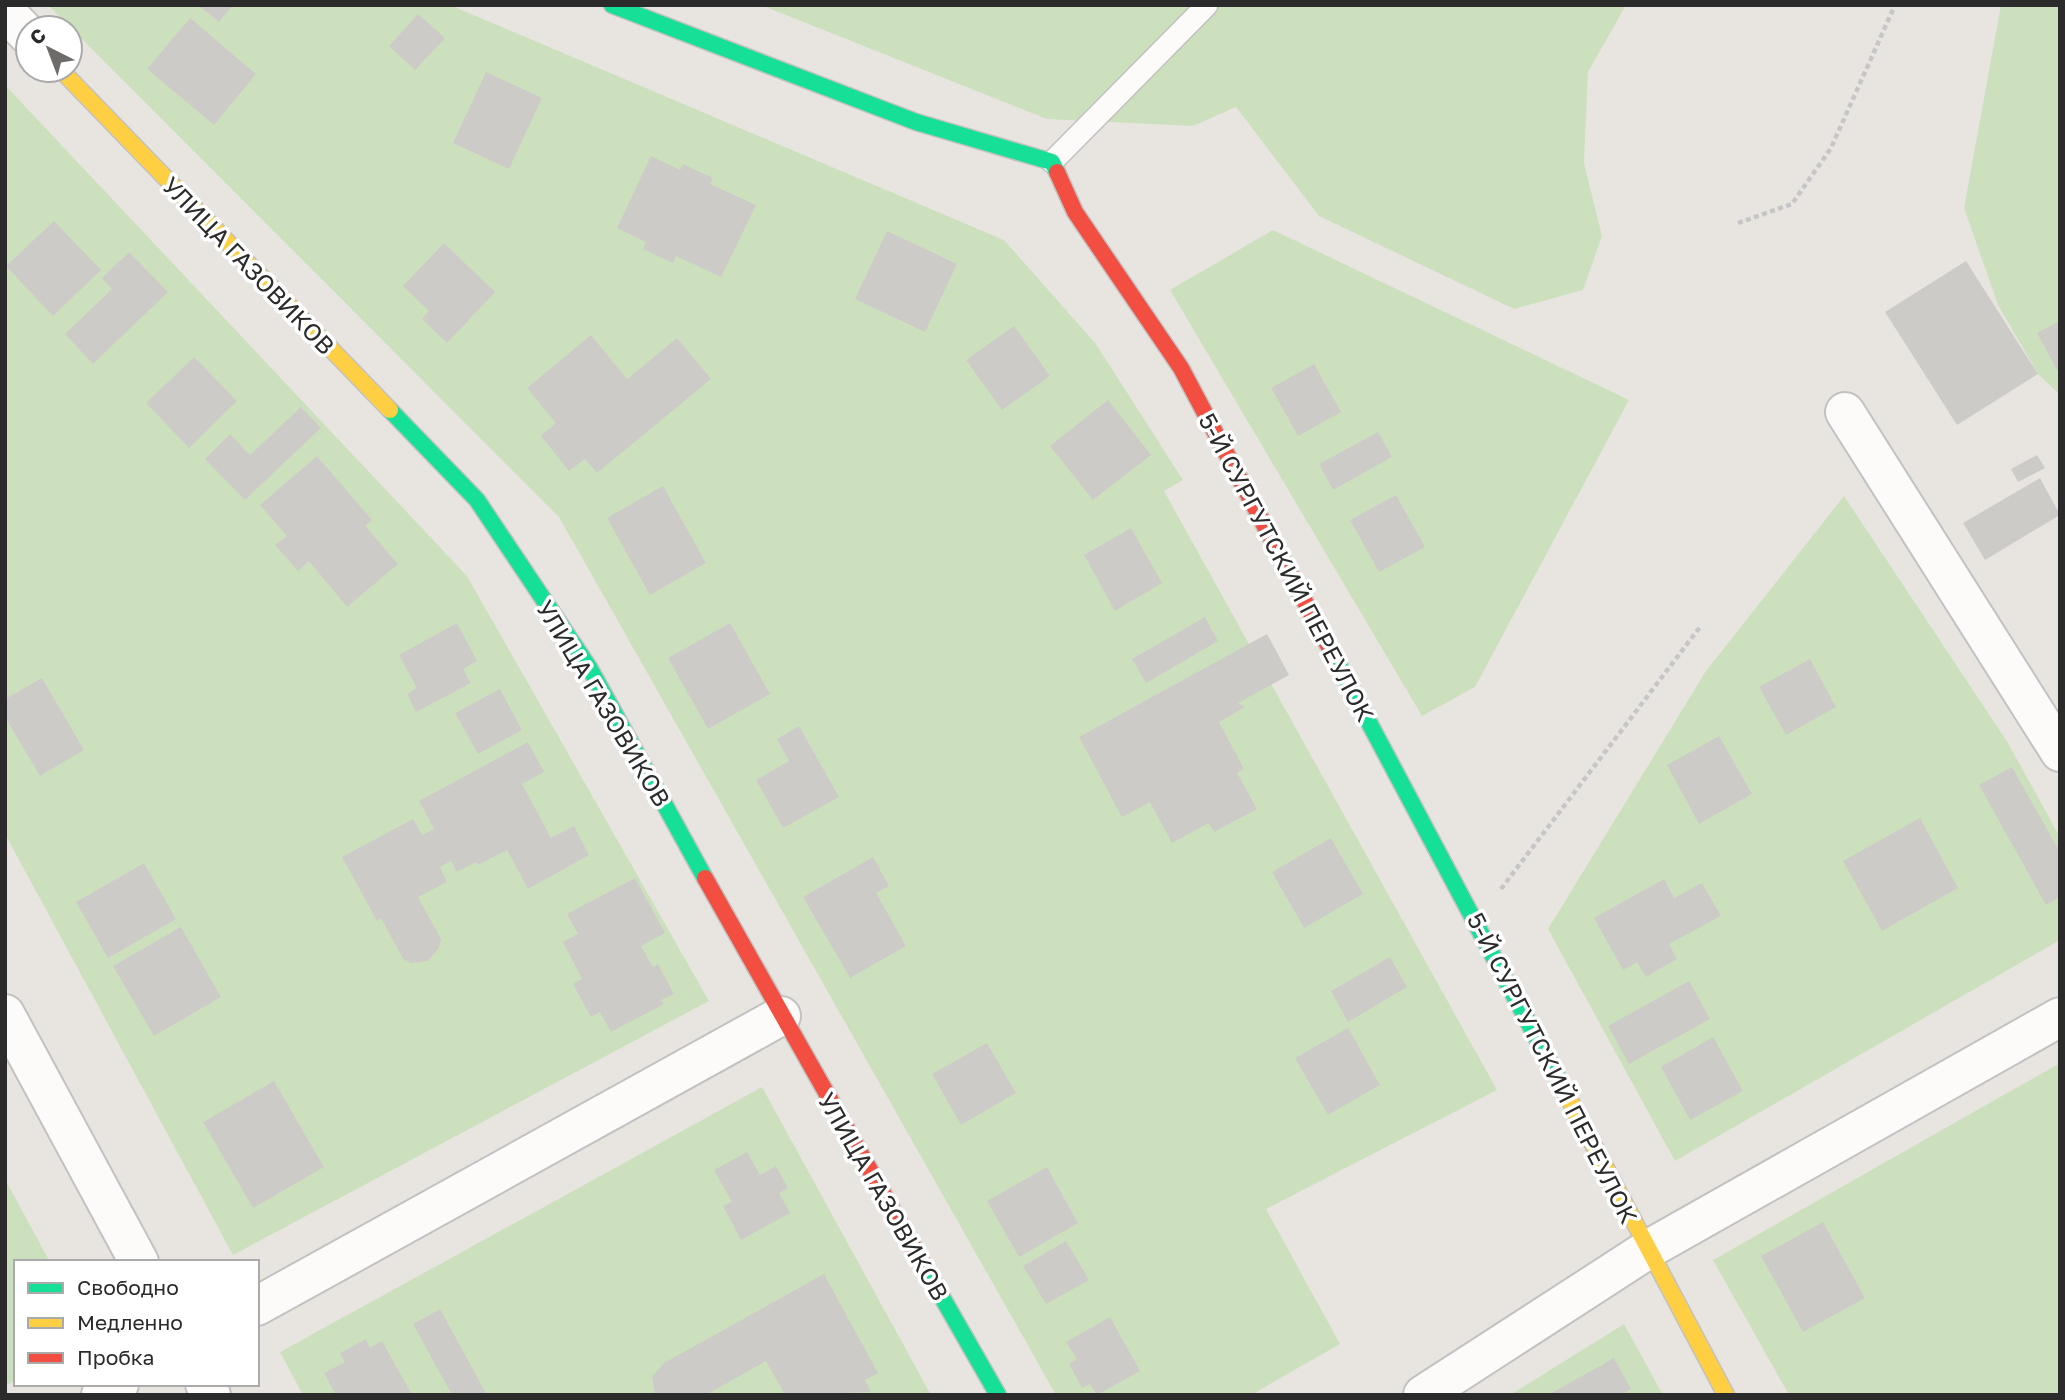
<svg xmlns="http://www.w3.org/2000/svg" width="2065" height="1400" font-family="'Golos Text',sans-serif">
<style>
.green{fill:#cde0be}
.building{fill:#cdcbc8}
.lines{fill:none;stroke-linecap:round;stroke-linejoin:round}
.lane-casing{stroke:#c2c2c1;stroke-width:24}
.street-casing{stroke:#c2c2c1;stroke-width:42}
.fast-casing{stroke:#c2c2c1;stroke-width:19}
.slow-casing{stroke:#c2c2c1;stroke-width:19}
.jam-casing{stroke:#c2c2c1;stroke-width:19}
.path{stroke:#c6c6c6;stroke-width:4.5;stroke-dasharray:5 3.5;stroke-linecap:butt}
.lane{stroke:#fcfbfa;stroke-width:21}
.street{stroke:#fcfbfa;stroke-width:38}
.fast{stroke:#16e098;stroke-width:16}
.slow{stroke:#ffcf43;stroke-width:16}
.jam{stroke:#f24e42;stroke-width:16}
.labels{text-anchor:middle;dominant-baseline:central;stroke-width:7;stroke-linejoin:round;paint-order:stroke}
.street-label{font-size:24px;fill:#2b2b2b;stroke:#fff}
</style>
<rect width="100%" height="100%" fill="#e8e5e1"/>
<g class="green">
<path d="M48 5H450L1004 240 1096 344 1183 480 1164 491 1497 1090 1266 1209 1340 1344 1251 1395H1056L559 517Z"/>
<path d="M761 5H1626L1588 72 1584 163 1602 236 1583 290 1514 309 1319 216 1236 107 1193 126 1047 119Z"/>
<path d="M2001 5H2060V395L2038 374 1998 305 1964 208Z"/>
<path d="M5 85 467 576 709 1001 233 1255 5 834Z"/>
<path d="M1273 230 1629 400 1475 687 1422 716 1170 290Z"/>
<path d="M1844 496 2008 743 2060 837V940L1675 1161 1548 929 1706 671Z"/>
<path d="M2060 1063V1395H1789L1713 1260Z"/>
<path d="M762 1087 931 1395H303L280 1352Z"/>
<path d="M5 1179 50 1262H16V1380L5 1386Z"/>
<path d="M1624 1324 1663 1395H1510Z"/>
</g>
<g class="building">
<path d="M198 5H233L219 22Z"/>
<path d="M418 14 445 38 415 70 389 46Z"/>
<path d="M190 18 256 74 214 125 147 69Z"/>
<path d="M486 72 542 98 509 169 453 143Z"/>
<path d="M651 156 680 170 683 164 713 178 710 184 756 205 721 277 676 256 673 263 643 249 646 242 617 228Z"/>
<path d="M54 221 101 270 53 316 6 266Z"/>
<path d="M887 231 957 264 925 332 855 299Z"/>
<path d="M444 243 495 292 447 343 422 319 429 311 403 286Z"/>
<path d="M129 252 168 292 93 364 65 334 112 289 102 278Z"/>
<path d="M1966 261 2038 374 1957 425 1885 312Z"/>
<path d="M2057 322 2060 328V368L2057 370 2037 333Z"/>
<path d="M1014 326 1050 376 1002 410 966 360Z"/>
<path d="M591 335 627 379 677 338 711 379 597 473 585 459 569 471 541 436 556 423 527 388Z"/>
<path d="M194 357 237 401 189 448 146 403Z"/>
<path d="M1314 364 1341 412 1298 436 1271 388Z"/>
<path d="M1108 400 1151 455 1093 500 1050 446Z"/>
<path d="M301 407 321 428 245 500 205 459 230 434 250 455Z"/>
<path d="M1378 432 1392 457 1333 490 1319 464Z"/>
<path d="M2037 455 2045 468 2018 482 2011 469Z"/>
<path d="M317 456 372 520 365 526 398 564 347 607 309 561 298 571 275 545 287 536 260 505Z"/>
<path d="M2040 478 2060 515 1985 560 1963 523Z"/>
<path d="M663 486 706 563 650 595 607 518Z"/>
<path d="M1396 495 1425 547 1379 572 1350 520Z"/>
<path d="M1131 528 1162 583 1115 611 1084 555Z"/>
<path d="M1205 617 1218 641 1146 683 1132 659Z"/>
<path d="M457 623 477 661 463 669 471 683 416 712 407 694 417 688 399 655Z"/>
<path d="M730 623 770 694 708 729 668 658Z"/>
<path d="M1267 634 1289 675 1238 703 1245 707 1219 722 1244 769 1237 773 1257 809 1214 832 1209 823 1172 843 1150 802 1122 817 1079 737Z"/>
<path d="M1810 659 1836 707 1786 735 1759 687Z"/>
<path d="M42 678 84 750 40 776 5 717V699Z"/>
<path d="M500 689 522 730 478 754 455 713Z"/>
<path d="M799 726 839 797 783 828 756 780 789 761 777 739Z"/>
<path d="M1719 736 1752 794 1699 824 1667 765Z"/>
<path d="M528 742 544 772 522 784 551 838 574 826 589 855 528 889 507 850 478 865 476 862 457 872 451 861 440 867 447 882 418 897 441 939 439 948 428 961 411 963 403 959 381 918 377 921 342 857 413 819 422 835 434 829 419 801Z"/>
<path d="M2012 767 2060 852V897L2046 905 1979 785Z"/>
<path d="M1920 818 1958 888 1882 931 1843 861Z"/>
<path d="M1331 838 1363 894 1304 928 1272 872Z"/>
<path d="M873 857 889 886 876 893 906 946 850 978 803 897Z"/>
<path d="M144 863 176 919 108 958 76 902Z"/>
<path d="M635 878 665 933 641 946 653 967 658 964 674 994 661 1000 664 1004 611 1032 600 1012 591 1017 573 984 582 979 563 942 578 934 567 914Z"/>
<path d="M1664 879 1674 898 1702 883 1721 916 1669 944 1677 959 1646 977 1637 962 1623 970 1594 918Z"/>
<path d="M181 927 221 997 154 1036 113 966Z"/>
<path d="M1390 957 1407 987 1348 1022 1331 991Z"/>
<path d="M1689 981 1710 1019 1629 1064 1608 1026Z"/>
<path d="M1348 1028 1380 1085 1328 1115 1295 1058Z"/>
<path d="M1713 1037 1743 1091 1690 1120 1661 1067Z"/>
<path d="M987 1043 1016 1093 961 1125 932 1074Z"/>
<path d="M274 1081 324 1167 253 1208 203 1122Z"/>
<path d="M747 1152 760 1175 776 1166 788 1188 779 1193 790 1213 741 1240 723 1206 732 1202 714 1170Z"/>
<path d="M1047 1167 1078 1223 1019 1257 987 1201Z"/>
<path d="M1823 1222 1865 1298 1803 1332 1761 1256Z"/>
<path d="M1066 1241 1089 1280 1046 1304 1023 1266Z"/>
<path d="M824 1274 878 1373 865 1380 871 1392 785 1395 766 1361 706 1395H655L652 1377 664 1363Z"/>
<path d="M440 1309 487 1395H452L413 1324Z"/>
<path d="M1110 1317 1140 1371 1097 1395 1090 1384 1082 1388 1069 1364 1077 1359 1066 1342Z"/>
<path d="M366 1339 370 1348 382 1341 411 1393 336 1395 324 1373 345 1362 340 1353Z"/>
<path d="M1614 1358 1631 1389 1621 1395H1548Z"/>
</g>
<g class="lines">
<defs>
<path id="lane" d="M1052 162 1207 5"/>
<g id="street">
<path d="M5 11 28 35"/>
<path d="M1845 412 2060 752"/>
<path d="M5 1014 139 1262"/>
<path d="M257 1306 781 1016"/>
<path d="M205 1384 211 1395"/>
<path d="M101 1395 119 1384"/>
<path d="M1423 1395 1647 1250 2060 1017"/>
</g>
<g id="fast">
<path d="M612 5 916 122 1052 162 1057 172"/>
<path d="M390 410 477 500 590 669 705 878"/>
<path d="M1330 649 1568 1097"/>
<path d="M923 1264 998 1395"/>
</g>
<g id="slow">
<path d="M61 70 390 410"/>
<path d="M1568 1097 1726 1395"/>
</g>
<g id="jam">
<path d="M1057 172 1075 212 1181 368 1330 649"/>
<path d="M705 878 923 1264"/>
</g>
</defs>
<use href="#lane" class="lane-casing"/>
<use href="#street" class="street-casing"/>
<use href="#fast" class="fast-casing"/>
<use href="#slow" class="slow-casing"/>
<use href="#jam" class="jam-casing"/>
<g class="path">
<path d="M1738 223 1792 204 1831 148 1895 5"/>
<path d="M1501 889 1700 627"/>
</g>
<use href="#lane" class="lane"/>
<use href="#street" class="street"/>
<use href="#fast" class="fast"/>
<use href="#slow" class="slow"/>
<use href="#jam" class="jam"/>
</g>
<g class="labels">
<g class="street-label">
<text transform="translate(249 265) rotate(46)">УЛИЦА ГАЗОВИКОВ</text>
<text transform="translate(1287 567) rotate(62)">5-Й СУРГУТСКИЙ ПЕРЕУЛОК</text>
<text transform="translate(604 703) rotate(59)">УЛИЦА ГАЗОВИКОВ</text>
<text transform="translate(1553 1068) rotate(63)">5-Й СУРГУТСКИЙ ПЕРЕУЛОК</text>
<text transform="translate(884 1196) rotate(60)">УЛИЦА ГАЗОВИКОВ</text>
</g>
</g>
<rect width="2065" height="1400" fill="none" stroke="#2b2b2b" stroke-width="14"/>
<rect x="14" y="1260" width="245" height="126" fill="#ffffff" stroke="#aaaaaa" stroke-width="2"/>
<rect x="28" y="1283" width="35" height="10" fill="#16e098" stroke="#aaaaaa" stroke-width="2"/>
<text x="77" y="1295" font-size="21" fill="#2b2b2b">Свободно</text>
<rect x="28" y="1318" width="35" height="10" fill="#ffcf43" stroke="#aaaaaa" stroke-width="2"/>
<text x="77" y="1330" font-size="21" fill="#2b2b2b">Медленно</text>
<rect x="28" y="1353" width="35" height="10" fill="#f24e42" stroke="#aaaaaa" stroke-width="2"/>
<text x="77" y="1365" font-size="21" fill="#2b2b2b">Пробка</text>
<g transform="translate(49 49) rotate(318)"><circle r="33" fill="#ffffff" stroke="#aaaaaa" stroke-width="2"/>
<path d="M0-5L12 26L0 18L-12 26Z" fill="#6d6c6b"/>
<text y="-10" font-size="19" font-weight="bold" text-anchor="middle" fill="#2b2b2b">С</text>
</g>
</svg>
